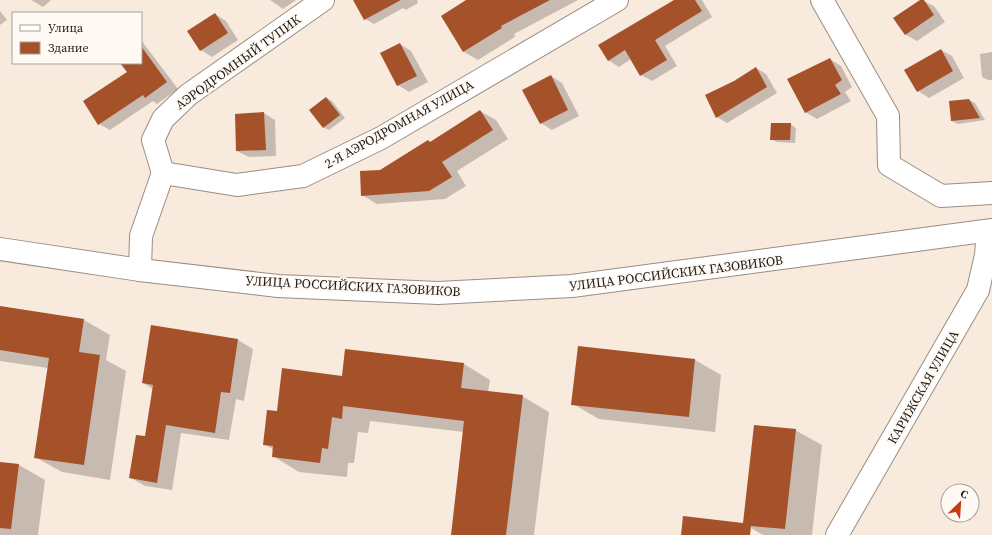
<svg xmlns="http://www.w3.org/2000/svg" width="992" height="535" font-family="'Source Serif 4',serif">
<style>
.shadow{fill:#0003}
.building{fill:#a5512a}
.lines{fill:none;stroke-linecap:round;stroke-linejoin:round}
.minor-casing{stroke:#9b8d83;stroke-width:24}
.secondary-casing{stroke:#9b8d83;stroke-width:24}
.minor{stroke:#fff;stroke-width:22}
.secondary{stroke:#fff;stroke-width:22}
.labels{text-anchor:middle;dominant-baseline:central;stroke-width:4;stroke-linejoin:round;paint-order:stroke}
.street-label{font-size:13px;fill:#211b17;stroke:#fff9f4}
</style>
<rect width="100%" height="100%" fill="#f9eade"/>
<g class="shadow">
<path d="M31 0H51L43 7Z"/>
<path d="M270 0H296L283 9Z"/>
<path d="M356 0H417L418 3 406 10 403 8 374 24 365 19Z"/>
<path d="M468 0H578L514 34 515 37 478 60 464 52 442 16Z"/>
<path d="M676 0H702L712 17 665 46 677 66 652 81 641 75 631 59 619 67 608 60Z"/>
<path d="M921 0 934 6 945 22 917 41 906 35 895 19Z"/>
<path d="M0 11 7 20 0 25Z"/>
<path d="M215 14 226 21 238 40 212 57 201 50 189 31Z"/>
<path d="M141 40 178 89 157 104 153 101 110 130 99 124 128 72 121 63H141Z"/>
<path d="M400 44 411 51 428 82 409 92 398 85Z"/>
<path d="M941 50 952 56 964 78 929 98 918 91Z"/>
<path d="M992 52V80H988L982 77 980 54Z"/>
<path d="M830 59 841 66 852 87 845 92 851 101 817 119 805 112Z"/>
<path d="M756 68 766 74 777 93 727 123 717 117 734 82Z"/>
<path d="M551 76 562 83 579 116 552 130 541 123Z"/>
<path d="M327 98 332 101 345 118 329 130 323 127Z"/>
<path d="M969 100 975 103 985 120 958 124 952 121Z"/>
<path d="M480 111 496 120 508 139 457 171 466 186 445 199 377 204 362 195 428 141 431 142Z"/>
<path d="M264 113 275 120 276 156 249 157 237 151Z"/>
<path d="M790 124 796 128 795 143 777 142 771 139Z"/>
<path d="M0 307 84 320 110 335 106 360 126 371 110 480 62 472 35 457 48 368 0 361Z"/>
<path d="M152 326 238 340 253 349 244 401 236 399 229 440 181 433 172 490 145 486 131 478 146 437 153 389 143 383Z"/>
<path d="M695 360 721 375 715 432 599 419 573 404Z"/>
<path d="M464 364 490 380 488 392 522 396 549 412 534 535H452L464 432 370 421 368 433 358 432 354 463H348L347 477 299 472 273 456 274 450 264 444 278 413 343 377Z"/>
<path d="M795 430 822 445 812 535H763L744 524Z"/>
<path d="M0 463 19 465 45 480 38 535H0Z"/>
</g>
<g class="building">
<path d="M353 0H401L364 20Z"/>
<path d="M466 0H550L501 26 502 28 463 52 441 16Z"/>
<path d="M674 0H695L702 11 655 40 667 60 640 76 625 50 608 61 598 45Z"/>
<path d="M920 0H924L934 15 905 35 893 18Z"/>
<path d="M215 13 228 33 200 51 187 31Z"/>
<path d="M400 43 417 76 397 86 380 53Z"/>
<path d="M141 46 167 82 145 98 143 95 98 125 83 101 127 72 120 63H141Z"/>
<path d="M941 49 953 71 917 92 904 70Z"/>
<path d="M830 58 842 80 835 85 841 94 805 113 787 79Z"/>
<path d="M756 67 767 87 716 118 705 95 734 81Z"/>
<path d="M551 75 568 110 540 124 522 90Z"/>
<path d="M326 97 340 115 323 128 309 110Z"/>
<path d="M969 99 980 118 951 121 949 101Z"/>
<path d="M480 110 493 130 442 162 452 177 429 191 361 196 360 171 380 170 428 140 430 142Z"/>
<path d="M264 112 266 150 236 151 235 114Z"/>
<path d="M771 123H791L790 140H770Z"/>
<path d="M0 306 84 319 79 352 100 355 84 465 34 458 49 358 0 350Z"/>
<path d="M151 325 238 339 230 393 221 392 215 433 166 425 157 483 129 478 136 435 145 436 153 385 142 383Z"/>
<path d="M578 346 695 359 689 417 571 405Z"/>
<path d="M345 349 464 363 461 388 523 395 506 535H451L464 421 343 406 342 419 332 417 328 449 322 448 320 463 272 457 273 446 263 445 267 410 277 411 282 368 342 376Z"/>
<path d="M754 425 796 429 785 529 751 526 750 535H681L683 516 743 523Z"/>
<path d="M0 462 19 464 11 529 0 528Z"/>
</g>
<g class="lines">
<defs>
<g id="minor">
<path d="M822 0 888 116 889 165 941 196 992 193"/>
<path d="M163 173 237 185 303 176 381 138 617 0"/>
<path d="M163 173 153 140 163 119 188 95 323 0"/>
<path d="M140 270 141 236 163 173"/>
<path d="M837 535 978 290 986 255 988 231"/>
</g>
<path id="secondary" d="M0 249 140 270 278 286 438 293 572 286 992 230"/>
</defs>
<use href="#minor" class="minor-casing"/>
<use href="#secondary" class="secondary-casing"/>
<use href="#minor" class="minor"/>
<use href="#secondary" class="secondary"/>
</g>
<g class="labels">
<g class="street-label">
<text transform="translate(238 62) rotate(-36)">АЭРОДРОМНЫЙ ТУПИК</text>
<text transform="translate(399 124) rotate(-29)">2-Я АЭРОДРОМНАЯ УЛИЦА</text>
<text transform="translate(676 273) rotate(-7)">УЛИЦА РОССИЙСКИХ ГАЗОВИКОВ</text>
<text transform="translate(353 286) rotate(3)">УЛИЦА РОССИЙСКИХ ГАЗОВИКОВ</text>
<text transform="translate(923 387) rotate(-60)">КАРИЖСКАЯ УЛИЦА</text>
</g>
</g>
<rect x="12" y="12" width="130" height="52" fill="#fff9f4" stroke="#a6a09c"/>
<rect x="20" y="25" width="20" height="6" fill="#ffffff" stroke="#a6a09c"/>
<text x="48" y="32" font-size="12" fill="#211b17">Улица</text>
<rect x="20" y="42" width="20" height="12" fill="#a5512a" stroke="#a6a09c"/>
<text x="48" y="52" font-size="12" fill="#211b17">Здание</text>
<g transform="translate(960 503) rotate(25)"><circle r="19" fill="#fff9f4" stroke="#a6a09c"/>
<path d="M0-3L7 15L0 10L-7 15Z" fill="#c63d14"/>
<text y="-6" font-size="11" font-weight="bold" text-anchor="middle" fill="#211b17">С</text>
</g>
</svg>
